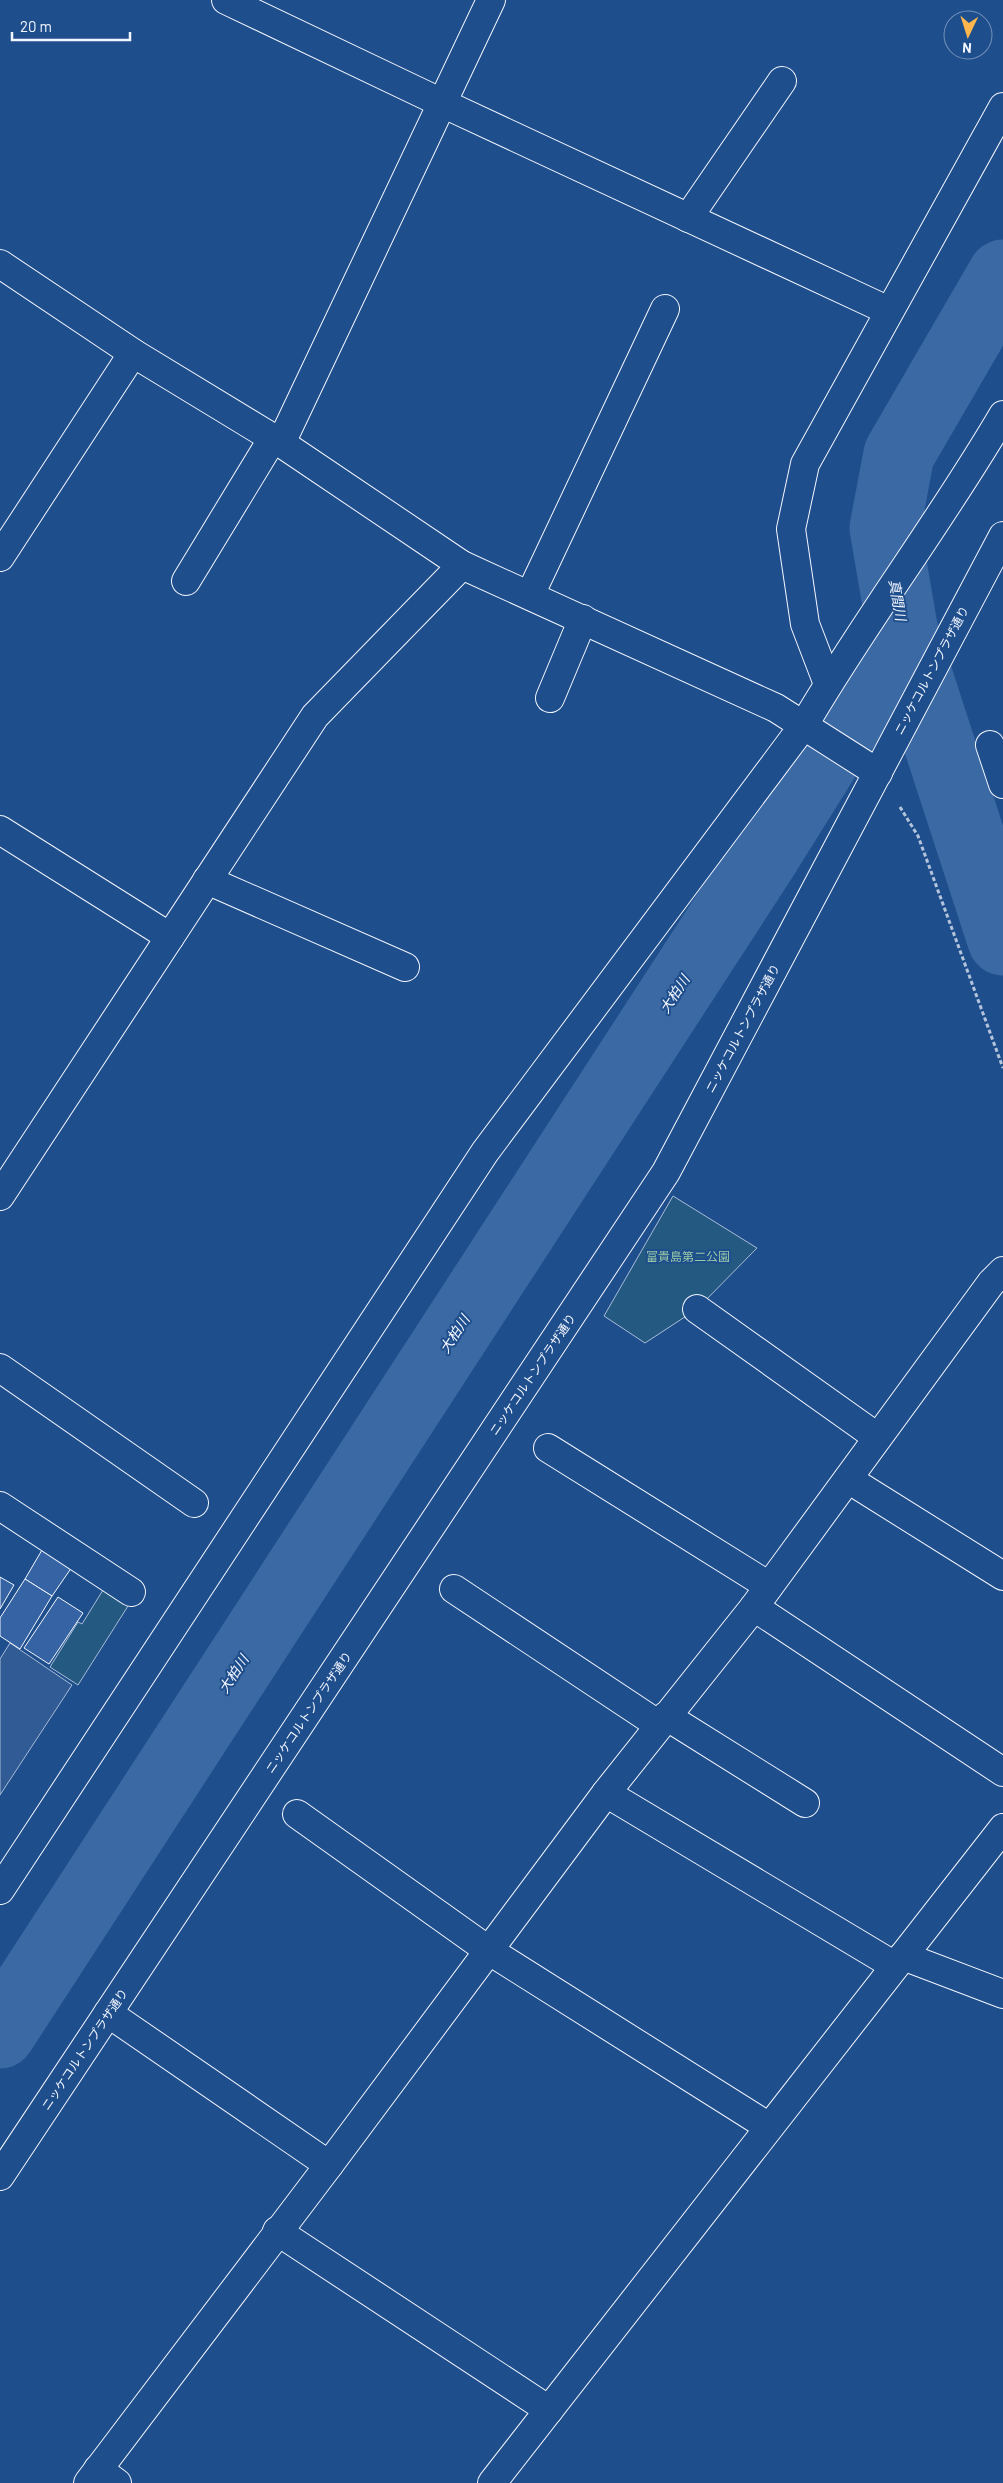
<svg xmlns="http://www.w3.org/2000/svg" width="1003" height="2483" font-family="Barlow,'Noto Sans JP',sans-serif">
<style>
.green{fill:#245a82;stroke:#a8bbd7}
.parking{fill:#305b95;stroke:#a8bbd7}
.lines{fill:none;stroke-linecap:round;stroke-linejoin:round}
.river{stroke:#3b69a3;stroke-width:71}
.building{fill:#3563a3;stroke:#f2f6ff}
.minor-casing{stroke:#f2f6ff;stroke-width:30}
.path{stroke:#b3c4dc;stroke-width:3;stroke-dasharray:4 2.5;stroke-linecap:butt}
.minor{stroke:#1f4e8c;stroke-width:28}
.labels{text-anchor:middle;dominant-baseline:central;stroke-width:4;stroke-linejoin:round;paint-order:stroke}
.street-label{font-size:12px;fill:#f2f6ff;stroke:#1f4e8c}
.park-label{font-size:12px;fill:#97c8a6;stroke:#1f4e8c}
.water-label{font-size:14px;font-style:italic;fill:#f2f6ff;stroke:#1f4e8c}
</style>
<rect width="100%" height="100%" fill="#1f4e8c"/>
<g class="green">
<path d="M673 1196 757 1248 697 1309 645 1343 604 1316Z"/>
<path d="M103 1590 128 1606 78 1685 50 1667 78 1622 82 1624Z"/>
</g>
<path class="parking" d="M10 1643 72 1685 0 1795V1659Z"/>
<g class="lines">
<g class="river">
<path d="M1003 275 899 454 885 528 903 633 1003 940"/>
<path d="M0 2033 764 856 903 633"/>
</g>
</g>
<g class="building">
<path d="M42 1550 72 1567 52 1596 25 1579Z"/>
<path d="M0 1577 14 1585 0 1609Z"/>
<path d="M25 1579 52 1596 20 1649 0 1636V1618Z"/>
<path d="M58 1597 83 1613 49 1664 24 1648Z"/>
</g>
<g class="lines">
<defs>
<g id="minor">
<path d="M226 0 442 103 889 311"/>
<path d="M688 218 782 81"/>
<path d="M0 264 133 353 281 443 462 565 776 708 878 773"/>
<path d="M281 443 491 0"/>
<path d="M0 557 133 353"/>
<path d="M186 581 273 438"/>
<path d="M530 595 665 309"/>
<path d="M828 684 805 624 791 529 805 464 1003 107"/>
<path d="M550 698 583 619"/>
<path d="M990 745 1003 784"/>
<path d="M0 830 170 937"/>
<path d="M207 880 405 967"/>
<path d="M0 1196 315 716 462 565"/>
<path d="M697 1309 877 1437"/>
<path d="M0 1368 194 1503"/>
<path d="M548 1448 769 1586"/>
<path d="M848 1479 1003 1576"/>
<path d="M0 1506 131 1592"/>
<path d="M454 1589 659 1725"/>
<path d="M754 1607 1003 1772"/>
<path d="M666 1716 805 1803"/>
<path d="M606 1793 895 1966"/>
<path d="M297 1814 488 1950 769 2127"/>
<path d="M0 1890 485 1152 804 725C866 619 941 521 1003 415"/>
<path d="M903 1956 1003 1994"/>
<path d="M108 2013 329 2165"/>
<path d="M0 2176 666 1172 1003 536"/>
<path d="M277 2231 549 2410"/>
<path d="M98 2469 117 2483"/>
<path d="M88 2483 329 2165 606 1793 754 1607 991 1283 1003 1271"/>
<path d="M492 2483 1003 1828"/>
</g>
</defs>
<use href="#minor" class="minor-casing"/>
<path class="path" d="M900 807 918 836 1003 1068"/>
<use href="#minor" class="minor"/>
</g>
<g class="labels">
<g class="street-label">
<text transform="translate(931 670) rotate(-62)">ニッケコルトンプラザ通り</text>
<text transform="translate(742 1028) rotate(-62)">ニッケコルトンプラザ通り</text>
<text transform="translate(532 1374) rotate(-56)">ニッケコルトンプラザ通り</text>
<text transform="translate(308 1712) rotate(-56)">ニッケコルトンプラザ通り</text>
<text transform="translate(84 2049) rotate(-56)">ニッケコルトンプラザ通り</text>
</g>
<g class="park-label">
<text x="688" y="1256">富貴島第二公園</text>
</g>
<g class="water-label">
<text transform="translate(898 600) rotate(80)">真間川</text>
<text transform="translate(674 994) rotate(-57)">大柏川</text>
<text transform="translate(454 1334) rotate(-57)">大柏川</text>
<text transform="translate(233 1674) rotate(-57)">大柏川</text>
</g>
</g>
<g transform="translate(968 35) rotate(184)"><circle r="24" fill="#1f4e8c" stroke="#7391ba"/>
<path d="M0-4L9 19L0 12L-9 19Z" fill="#ffb74d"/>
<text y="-8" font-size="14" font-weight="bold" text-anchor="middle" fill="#f2f6ff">N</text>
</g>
<path d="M12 32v8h118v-8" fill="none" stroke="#f2f6ff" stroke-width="2.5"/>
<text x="20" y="32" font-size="15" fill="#f2f6ff" stroke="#1f4e8c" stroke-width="4" paint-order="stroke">20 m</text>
</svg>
